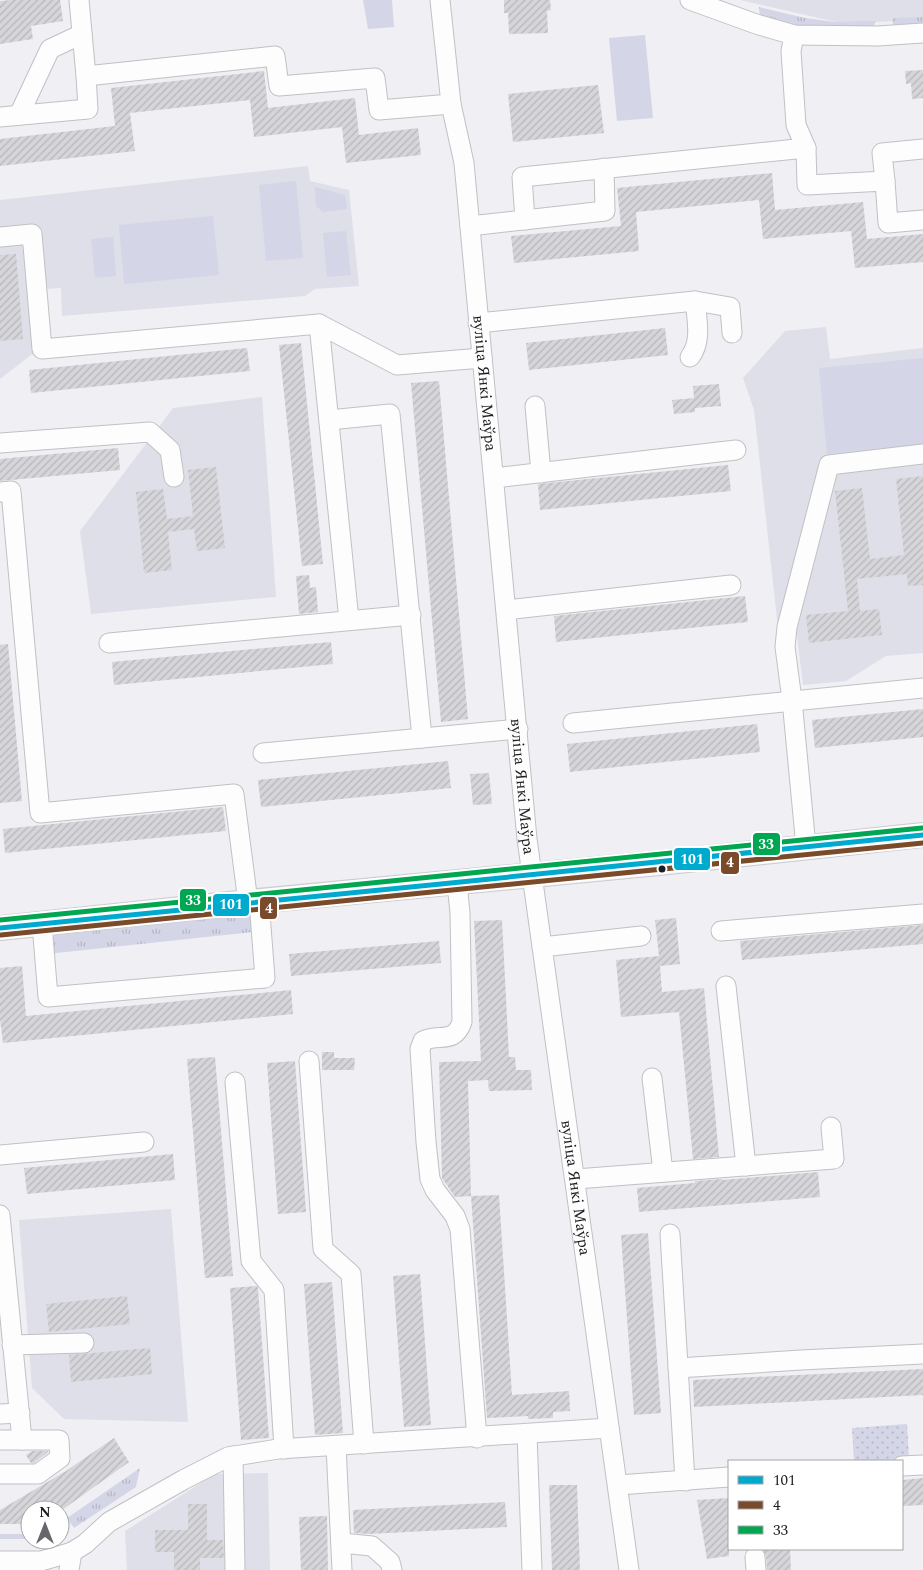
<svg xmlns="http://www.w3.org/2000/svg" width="923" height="1570" font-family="Spectral,serif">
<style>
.built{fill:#dedfe9}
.grass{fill:url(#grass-tufts)}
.park{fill:url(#park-dots)}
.pitch{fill:#d4d5e6}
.building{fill:url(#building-hatch)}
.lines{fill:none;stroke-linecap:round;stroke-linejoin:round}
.minor-casing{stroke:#c1c1c4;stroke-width:21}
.major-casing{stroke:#cccccf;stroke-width:26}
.minor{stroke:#fdfdfd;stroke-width:19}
.major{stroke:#f3f3f7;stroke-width:24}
.bus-1-casing{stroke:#fff;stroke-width:9}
.bus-2-casing{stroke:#fff;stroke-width:9}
.bus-3-casing{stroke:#fff;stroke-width:9}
.bus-1{stroke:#00a9ce;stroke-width:5}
.bus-2{stroke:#7a4b2a;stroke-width:5}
.bus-3{stroke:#00a651;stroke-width:5}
.bus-dot{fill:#1d1e21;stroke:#fff;stroke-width:2}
.labels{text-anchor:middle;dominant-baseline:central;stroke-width:4;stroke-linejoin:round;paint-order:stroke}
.street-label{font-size:16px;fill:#1d1e21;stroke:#fff}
.line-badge{stroke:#fff;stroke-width:2}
.badge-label{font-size:14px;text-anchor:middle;font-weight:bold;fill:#fff}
</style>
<defs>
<pattern id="grass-tufts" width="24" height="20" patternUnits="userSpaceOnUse" patternTransform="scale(1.25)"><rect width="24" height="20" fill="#d4d5e6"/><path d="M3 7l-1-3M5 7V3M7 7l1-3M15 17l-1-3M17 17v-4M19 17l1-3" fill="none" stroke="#b6b6c5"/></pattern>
<pattern id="park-dots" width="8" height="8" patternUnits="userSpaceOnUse" patternTransform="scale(1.25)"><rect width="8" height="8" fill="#d4d5e6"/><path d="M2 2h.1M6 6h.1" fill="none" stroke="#b6b6c5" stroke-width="1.8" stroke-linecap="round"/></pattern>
<pattern id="building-hatch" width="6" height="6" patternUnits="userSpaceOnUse" patternTransform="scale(1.25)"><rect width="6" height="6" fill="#d6d6da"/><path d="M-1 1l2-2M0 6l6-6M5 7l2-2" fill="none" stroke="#b7b7bb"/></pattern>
</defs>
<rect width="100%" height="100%" fill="#efeff4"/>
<g class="built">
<path d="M740 0H923V19L845 24Z"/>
<path d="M308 166 310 181 349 190 359 286 315 289 305 296 62 316 61 288 31 290 35 352 0 379V200Z"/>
<path d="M826 327 830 359 923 348V653L886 656 846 681 803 685 797 636 779 637 754 410 743 378 785 331Z"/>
<path d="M262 397 276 597 91 614 80 531 173 408Z"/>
<path d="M171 1209 188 1422 64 1419 32 1388 19 1220Z"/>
<path d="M268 1473 270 1570H127L125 1531 215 1474Z"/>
</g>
<g class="grass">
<path d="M759 7 805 18 835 22 876 21 871 31 805 27 760 17Z"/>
<path d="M923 17V23L893 25 892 19 895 18Z"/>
<path d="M251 914 253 932 47 954V936Z"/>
<path d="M140 1468 136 1487 74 1528 67 1518Z"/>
<rect x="0" y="1534" width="30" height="5"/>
</g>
<path class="park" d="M907 1424 909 1459 854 1461 852 1428Z"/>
<g class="pitch">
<path d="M363 0H392L394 27 368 29Z"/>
<path d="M645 35 653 118 617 121 609 38Z"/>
<path d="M296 181 303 258 266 261 259 185Z"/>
<path d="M315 187 345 195 347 209 323 212 316 206Z"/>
<path d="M213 216 219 275 124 284 119 225Z"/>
<path d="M346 231 351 275 327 277 323 233Z"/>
<path d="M113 237 116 276 95 278 91 239Z"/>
<path d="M923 358V444L827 454 819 368Z"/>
</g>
<g class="building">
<path d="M12 0H60L63 21 31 26 33 39 0 44V1Z"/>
<path d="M504 0H550L551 10 547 11 548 33 509 34 508 13H504Z"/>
<path d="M923 70V98L912 99 911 83 906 84 905 71Z"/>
<path d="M264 71 268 108 355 98 359 135 418 128 421 155 346 163 342 127 254 137 250 100 130 113 135 151 0 166V139L115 126 111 88Z"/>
<path d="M598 85 604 133 513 142 508 94Z"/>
<path d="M772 173 775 210 863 202 867 239 923 234V262L855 268 851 231 763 239 759 200 636 212 639 251 514 263 511 236 621 226 617 188Z"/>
<path d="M16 254 23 339 0 341V255Z"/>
<path d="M665 328 668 355 529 370 526 343Z"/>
<path d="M301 343 323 564 302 566 279 345Z"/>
<path d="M247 348 250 371 31 393 29 370Z"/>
<path d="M439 381 468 719 441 722 411 383Z"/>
<path d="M719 384 721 406 695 408V412L674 414 672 400 694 398 693 386Z"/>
<path d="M118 448 120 470 0 481V459Z"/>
<path d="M728 465 731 491 540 510 538 484Z"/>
<path d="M216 467 225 548 197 551 194 529 168 532 172 570 144 573 136 492 163 489 167 519 193 516 188 470Z"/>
<path d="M923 476V585L908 586 907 574 857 579 860 611 879 609 882 635 809 643 806 615 848 611 835 491 862 488 870 559 904 555 896 479Z"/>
<path d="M309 575 310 588 316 587 318 612 299 614 296 576Z"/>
<path d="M745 596 748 622 556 642 554 616Z"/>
<path d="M331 642 333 664 114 685 112 662Z"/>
<path d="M8 644 22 801 0 803V645Z"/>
<path d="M923 709V737L815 748 812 720Z"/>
<path d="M757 724 760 752 570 772 567 744Z"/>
<path d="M448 761 451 788 261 807 258 780Z"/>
<path d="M489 773 492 804 473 805 470 774Z"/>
<path d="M223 807 226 831 5 853 3 829Z"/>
<path d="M676 918 680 964 660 966 662 992 704 988 719 1157 693 1159 679 1012 621 1017 616 960 659 956 655 920Z"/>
<path d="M502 920 509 1057H515L516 1070H531L532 1090 489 1091 488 1080 468 1081 471 1196 455 1197 442 1178 439 1062 481 1061 474 921Z"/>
<path d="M923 925V944L742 960 740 941Z"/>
<path d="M439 941 441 963 291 976 289 954Z"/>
<path d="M22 966 26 1016 291 990 293 1014 3 1043 0 1019V968Z"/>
<path d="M322 1052H334V1058H355L354 1070H322Z"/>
<path d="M215 1057 233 1276 205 1278 187 1059Z"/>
<path d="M295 1061 306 1212 278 1214 267 1063Z"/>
<path d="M173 1154 175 1180 27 1194 24 1168Z"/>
<path d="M818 1172 820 1197 639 1212 637 1188 695 1183V1181L722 1179V1180Z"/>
<path d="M499 1195 512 1395 569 1391 570 1411 553 1412V1418L528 1419V1416L487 1418 471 1196Z"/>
<path d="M648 1233 661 1413 634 1415 621 1235Z"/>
<path d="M420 1274 431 1425 404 1427 393 1276Z"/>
<path d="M332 1282 343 1433 315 1435 304 1284Z"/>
<path d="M257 1286 258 1288 269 1438 241 1440 230 1288Z"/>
<path d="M127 1296 130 1324 49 1332 46 1304Z"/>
<path d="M150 1348 152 1374 71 1382 69 1355Z"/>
<path d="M923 1369V1395L694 1407 693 1380Z"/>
<path d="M114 1438 129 1462 62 1510H30V1524H0V1510L66 1471Z"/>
<path d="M32 1451H48V1452L34 1463H31L26 1455Z"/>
<path d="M923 1478V1505L902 1506V1480Z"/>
<path d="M549 1485H577L580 1570H552Z"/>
<path d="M729 1498V1556L707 1559 697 1500Z"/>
<path d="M505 1502 507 1527 368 1534 354 1533 353 1510Z"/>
<path d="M188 1504H207V1540H223L224 1558H200V1570H174V1552H155V1530H188Z"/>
<path d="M327 1516 328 1570H301L299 1517Z"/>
<path d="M762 1549H790L791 1570H767L766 1556Z"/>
</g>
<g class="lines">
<defs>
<g id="minor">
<path d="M79 0 86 76 275 56 279 86 375 78 379 110 451 104"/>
<path id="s1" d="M440 0 451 104 464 163 527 839 629 1570"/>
<path d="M690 0 756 24 794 35 878 36 923 33"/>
<path d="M794 35 791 51 796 125 806 148 807 185 885 181 888 223 923 220"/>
<path d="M19 115 50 49 82 34"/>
<path d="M0 117 88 109 86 76"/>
<path d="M885 181 882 153 923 149"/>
<path d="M525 220 522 177 806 148"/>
<path d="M470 226 605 211 604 168"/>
<path d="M0 237 32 234 42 349 319 324 397 365 482 358"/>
<path d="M478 323 695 301 730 307 732 333"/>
<path d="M319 324 349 620"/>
<path d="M690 357C702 342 697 320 695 301"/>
<path d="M535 406 541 473"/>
<path d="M329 420 390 414 422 738"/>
<path d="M0 443 150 432 170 450 174 477"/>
<path d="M494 478 736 450"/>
<path d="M0 492 11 491 40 813 234 794 248 902"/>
<path d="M506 610 731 585"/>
<path d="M109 643 411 615"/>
<path d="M573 723 923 688"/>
<path d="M263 753 518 729"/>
<path d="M806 847 792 700 785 647 787 627 829 465 923 454"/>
<path d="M457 883 460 913 462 1022C454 1045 439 1033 423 1041L420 1049 426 1142 430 1179 435 1190 455 1216 460 1229 477 1438"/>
<path d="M42 924 48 997 265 978 259 901"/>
<path d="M721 931 923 914"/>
<path d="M542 947 641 936"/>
<path d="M726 986 746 1166"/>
<path d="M309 1061 323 1249 351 1274 364 1444"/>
<path d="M652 1078 663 1172"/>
<path d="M235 1082 251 1261 274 1290 284 1449"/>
<path d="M0 1155 144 1142"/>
<path d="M576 1179 834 1159 831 1127"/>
<path d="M0 1215 22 1440H0"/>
<path d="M670 1234 685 1481"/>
<path d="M12 1345 84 1343"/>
<path d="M678 1368 801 1360 923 1354"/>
<path d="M0 1414 20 1413"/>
<path d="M527 1434 532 1570"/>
<path d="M336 1446 342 1570"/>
<path d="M233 1456 235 1570"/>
<path d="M902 1466 923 1465"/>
<path d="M0 1474H38L60 1458 59 1440H22"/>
<path d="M618 1485 729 1477"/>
<path d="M341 1543 372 1546 390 1562 392 1570"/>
<path d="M755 1557 756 1570"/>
<path d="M0 1561H41L72 1552 85 1544 109 1522 183 1480 228 1457 278 1449 609 1428"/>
<path d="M69 1570 72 1552"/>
</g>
<path id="major" d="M0 928 248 902 659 863 923 835"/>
</defs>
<use href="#minor" class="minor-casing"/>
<use href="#major" class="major-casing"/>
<use href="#minor" class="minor"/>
<use href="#major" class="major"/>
<defs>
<path id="bus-1" d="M0 928C308 896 615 868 923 835"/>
<path id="bus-2" d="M1 935C308 903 616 875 923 843"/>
<path id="bus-3" d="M0 920C307 888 615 860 922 828"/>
</defs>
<use href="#bus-1" class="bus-1-casing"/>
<use href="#bus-2" class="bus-2-casing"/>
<use href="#bus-3" class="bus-3-casing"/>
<use href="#bus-1" class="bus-1"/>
<use href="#bus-2" class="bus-2"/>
<use href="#bus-3" class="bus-3"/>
</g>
<circle class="bus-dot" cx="662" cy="869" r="4.5"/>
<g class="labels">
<g class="street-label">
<text stroke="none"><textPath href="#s1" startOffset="386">вуліца Янкі Маўра</textPath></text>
<text stroke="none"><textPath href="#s1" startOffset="791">вуліца Янкі Маўра</textPath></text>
<text stroke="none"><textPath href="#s1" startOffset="1196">вуліца Янкі Маўра</textPath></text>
</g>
</g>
<g class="line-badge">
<rect x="752" y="832" width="29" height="24" rx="5" fill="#00a651"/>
<rect x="673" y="847" width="38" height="24" rx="5" fill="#00a9ce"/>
<rect x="720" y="851" width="20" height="24" rx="5" fill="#7a4b2a"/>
<rect x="179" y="888" width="28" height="24" rx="5" fill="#00a651"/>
<rect x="212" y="893" width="38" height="24" rx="5" fill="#00a9ce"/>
<rect x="259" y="896" width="19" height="24" rx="5" fill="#7a4b2a"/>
</g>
<g class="badge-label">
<text x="766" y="849">33</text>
<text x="692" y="864">101</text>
<text x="730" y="867">4</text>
<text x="193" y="905">33</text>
<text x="231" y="909">101</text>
<text x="269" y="913">4</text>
</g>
<rect x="728" y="1460" width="175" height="90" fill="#ffffff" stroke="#a5a5a6"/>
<rect x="738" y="1476" width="25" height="8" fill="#00a9ce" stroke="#a5a5a6"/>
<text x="773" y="1485" font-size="15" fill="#1d1e21">101</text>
<rect x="738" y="1501" width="25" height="8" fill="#7a4b2a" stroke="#a5a5a6"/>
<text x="773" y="1510" font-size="15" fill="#1d1e21">4</text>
<rect x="738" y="1526" width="25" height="8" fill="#00a651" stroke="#a5a5a6"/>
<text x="773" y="1535" font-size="15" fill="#1d1e21">33</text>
<g transform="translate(45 1525)"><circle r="24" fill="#ffffff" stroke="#a5a5a6"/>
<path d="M0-4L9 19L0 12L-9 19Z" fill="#66676b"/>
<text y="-8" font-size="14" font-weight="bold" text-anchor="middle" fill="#1d1e21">N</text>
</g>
</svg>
